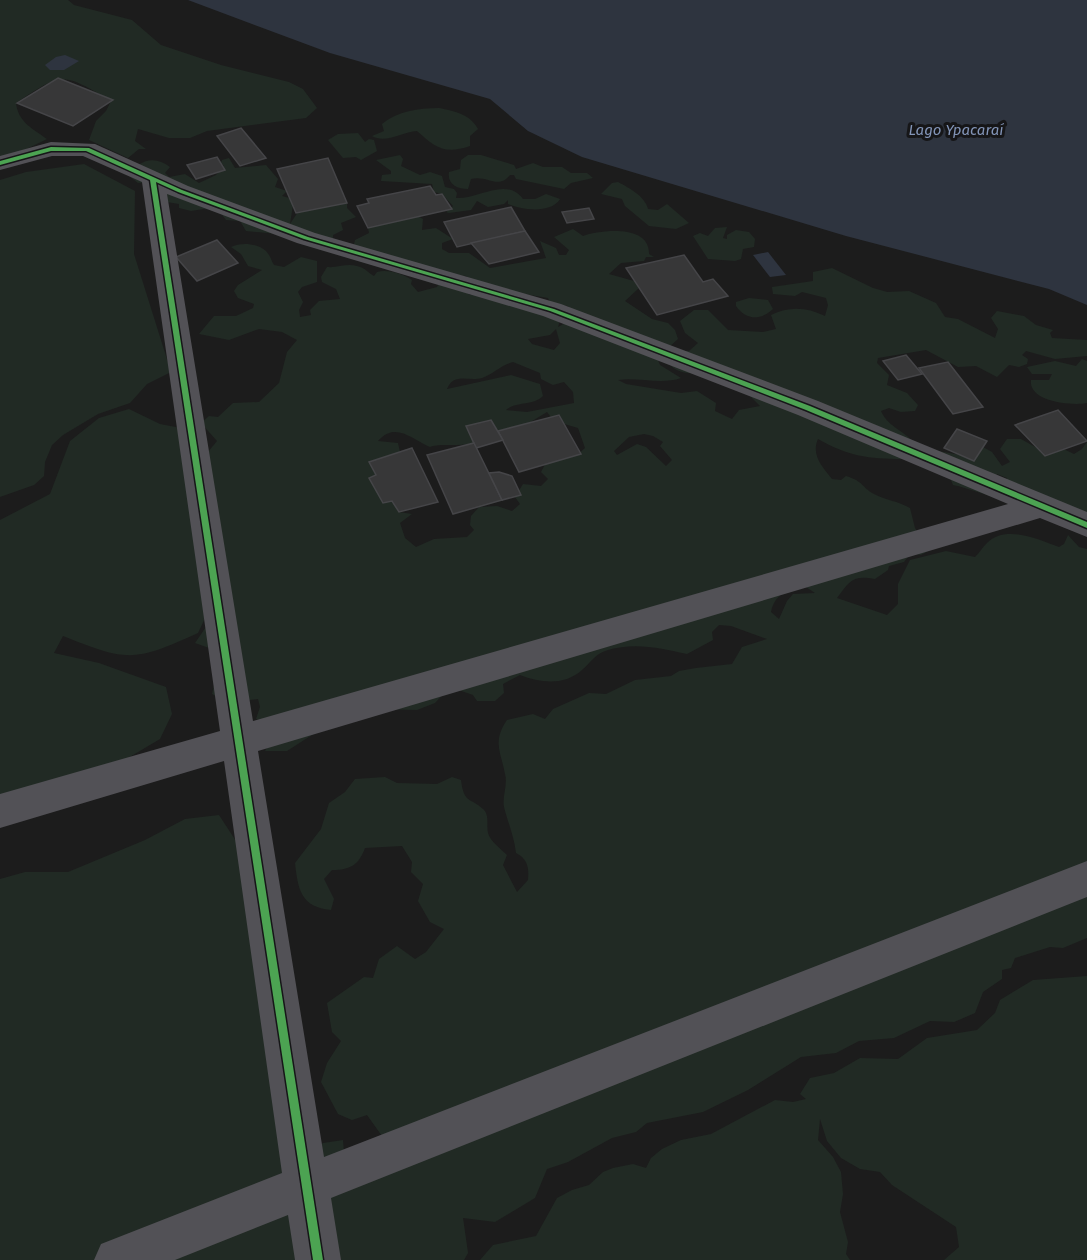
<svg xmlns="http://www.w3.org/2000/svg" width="1087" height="1260" font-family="'Fira Sans',sans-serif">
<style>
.green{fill:#212a24;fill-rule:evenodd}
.water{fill:#2e343f}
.building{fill:#373738;stroke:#454548;stroke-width:1.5}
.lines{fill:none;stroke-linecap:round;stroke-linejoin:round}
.minor{fill:#525156;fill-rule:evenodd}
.cycleway-casing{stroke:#161618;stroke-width:3}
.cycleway{fill:#4ca352;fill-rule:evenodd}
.labels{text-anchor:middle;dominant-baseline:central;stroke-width:6;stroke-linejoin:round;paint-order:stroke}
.far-water-label{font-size:15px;font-style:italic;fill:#8395b8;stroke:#161618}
</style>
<rect width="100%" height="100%" fill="#1c1c1c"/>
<g class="green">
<path d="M0 0H68L74 5 132 20 161 45 221 65 289 82 303 89 317 108 306 118 207 131 190 138H169L138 129 135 141 146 149H139L128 158 89 140 96 121 106 111 111 101C63 72 62 72 16 103 18 122 33 129 47 139L0 162Z"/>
<path d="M439 108C454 111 470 114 478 129L470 136V146C444 155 435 147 417 131 402 132 385 144 372 136L384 131 382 124C398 111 418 108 439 108Z"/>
<path d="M358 133 365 142 369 139 374 140 377 151 361 160 356 157 343 158 328 140 338 134Z"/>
<path d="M400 155 403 159 401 166 420 175 430 172 442 176 445 187 454 189 457 193 456 198C477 200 506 176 523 199H535L546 194 560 199C551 214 522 210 508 204V200L504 204 488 207 477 201 471 210 449 213 446 212 453 206 442 194 434 192 432 184 381 181 382 175 391 174V171L376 160Z"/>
<path d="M468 155H481L514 165 516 169 533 163 543 167H562L571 173H587L593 178 571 183 564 189 516 179 514 175H510C498 190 488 175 471 179L468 189C457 189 447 184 449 172L460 169 461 160Z"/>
<path d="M229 158 235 168 266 165 278 179 275 187 287 191 282 196 289 198 293 205 290 224 298 212 347 203V208L356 217 341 223 343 230 333 235V239L246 231 240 221 226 220 216 207 191 211 179 208V204L167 202 154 182 138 183 128 175C138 161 154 154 170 167L165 173 169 177 185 174 199 183 216 175 224 166 221 163 222 160Z"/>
<path d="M84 164 135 191 134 254 171 372 147 384 130 403 98 414 63 435 52 445 45 462 44 476 34 485 0 497V180L26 172Z"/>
<path d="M618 182C629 188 645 196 648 209L658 210 667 204 689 223 676 229 649 226 625 206 622 199 601 194 612 183Z"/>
<path d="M414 214 423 219 422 230 436 228 453 239 442 243V249L449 253H469L490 268 546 258 540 241 556 248 559 255H566L569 250 554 237 573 229 583 236C600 230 650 224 649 254L654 257H646L644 261 621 263 609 274 634 281 639 288 625 301 652 319 668 323 675 330 678 339 657 358 660 365 681 378C662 385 638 377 618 380L626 384 681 393 697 391 716 403 715 411 732 419 739 410 760 406 749 395 696 373C683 374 674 371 666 360L676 351H689L698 343 685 333 680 321 694 310H708L728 330 763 332 776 329 771 315C789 306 807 307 825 316L828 305 826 298 802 292 795 296 773 294 772 287 813 281V272L832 268 873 288 887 292 909 291 936 303 945 317 958 319 995 338 998 329 991 318 997 311 1024 316 1036 325 1053 330 1050 333 1052 338 1087 340V356L1055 359 1026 351 1022 355 1028 359 1027 364 1019 367 1009 365 997 377 976 366 958 367 926 350 878 358 877 363 889 375 887 385 907 393 918 405 915 411 901 412 889 408 881 411C888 428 907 431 916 446L903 459C868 459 848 456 818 439 811 455 822 466 832 479L841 480 846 476C865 482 861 487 874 494 885 500 898 501 910 508L915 528 928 551 921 555 911 553 904 562 889 566 888 570 875 579C852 575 850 581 837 598L887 615 898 604V584L910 560 946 551 975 557C980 552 982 548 987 543 1006 524 1039 540 1059 547L1064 544 1068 535 1079 547 1087 549V938L1063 948 1050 947 1015 958 1011 968 1002 970V979L983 992 975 1013 954 1022 930 1021 894 1038 859 1041 836 1053 801 1057 748 1090 703 1112 647 1123 636 1132 612 1138 568 1162 547 1169 535 1198 495 1222 463 1218 468 1253 464 1260H0V879L25 872H68L145 840 185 819 219 815 249 861 312 1154 323 1143 343 1140 344 1153 387 1143 367 1115 352 1120 338 1114 321 1082 327 1063 341 1041 332 1032 327 1003 364 977 373 978 379 959 397 946 415 959 426 952 444 929 430 922 418 901 423 884 411 872 412 862 402 846 365 848C359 865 350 870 332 870L324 879 334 899 331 910C301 907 298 890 295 863L321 829 329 803 345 792 355 779 385 777 397 783 437 784 452 777 461 780C464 804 470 797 483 809 490 815 486 825 488 833 490 841 501 849 507 855L503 865 517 892 528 880C529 868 528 859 516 853 514 836 508 823 504 807 502 797 508 784 505 774 501 752 492 742 507 720L533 714 545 719 553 709 589 693 606 694 635 680 671 676 679 671 696 668 732 664 742 647 767 639 731 626 719 625 712 632 713 640 687 654C662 648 634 642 608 650 596 653 591 662 582 670 564 686 541 683 520 675L503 684 504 693 495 701H477L473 695 450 687 435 703 417 710 377 709 356 722H341L315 733 287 751H265L270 742 272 724 256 719 260 707 258 699C242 702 226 702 212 694L215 681 209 648 195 643 212 618 207 614 198 633C134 662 128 662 63 636L54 653 99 663 166 687 172 714 160 739 96 777 0 802V520L50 494 70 441 99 418 129 409 160 424 186 429 208 452 217 441 201 423 209 416 218 417 233 403 259 402 279 383 287 352 297 340 282 332 259 329 229 340 199 334 214 316H236L253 308 254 304 238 298 234 291 238 285 262 270 248 266 241 254 231 247C241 242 257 243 266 251 270 255 271 260 274 265L284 267 301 257 317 261V282L302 287 298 292 303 302 299 310 300 317 311 315 310 310 319 301 340 299 336 289 322 282 321 277 327 267C338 268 346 263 357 266 366 268 368 273 374 276L377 272C388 269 403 274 412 280L411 284 418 292 437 287 441 280 461 288 470 295 474 293 560 320 558 327 569 321 568 306 551 304 548 298 477 286 466 276 451 275 395 261 391 255 353 248 355 240 369 233 368 228 371 220ZM556 329 560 343 554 350 532 344 528 339 550 335ZM513 362 540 373 541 379 553 385 564 382 573 392 574 403 527 412 506 410C516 401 533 406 543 396L540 384 511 375 447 389C454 372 469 382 482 378 493 374 501 365 513 362ZM547 412 554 421 578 428 585 448 576 456 565 453 549 457 541 472 548 479 541 486 523 484 515 497 520 504 512 511 497 506 479 507 471 516 470 525 474 530 467 537 434 539 416 547 405 538 400 523 412 514 399 512 392 501 369 478 376 475 369 462 400 452 398 443 378 441C395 421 412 439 430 447 440 443 459 447 474 443L467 426 491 420 498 431 529 423ZM644 434 653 436 663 442 660 446 672 460 666 466 646 447 637 444 617 455 614 451 629 437ZM806 587 815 593 793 594 787 601 779 619 771 612C775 593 789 589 806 587Z"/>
<path d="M727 227 723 238 727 239V235L736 230 749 232 755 239 754 247 743 249 741 259 735 261 708 259 693 236 700 233 708 236 715 228Z"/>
<path d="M749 298 768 300 773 309C760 321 746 320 736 306V302Z"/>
<path d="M1082 359 1087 361V403C1073 406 1028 402 1031 380H1049L1052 374H1032L1027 367 1055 361 1076 366Z"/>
<path d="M1007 439H1021L1037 448 1051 443 1074 454 1082 449 1087 442V531L1005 484 1007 478 997 474 994 480 999 498C983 495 969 488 953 485L938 451 961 455 963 451 979 454 983 447 992 452 1002 466 1010 462 1000 449Z"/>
<path d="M1087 976V1260H944L959 1247 956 1227 892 1185 880 1172 860 1169 841 1158 827 1141 820 1119 818 1140 833 1157 841 1172 843 1194 840 1212 848 1242 846 1254 850 1260H480L493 1245 536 1236 557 1198 572 1190 589 1185 603 1172 613 1168 633 1164 646 1168 651 1158 662 1149 681 1140 711 1134 775 1100 793 1102 806 1099 800 1094 810 1078 834 1073 860 1058 898 1059 927 1038 977 1030 995 1013 1000 1000 1033 980Z"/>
</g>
<g class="water">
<path d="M188 0H1087V305L1049 289 846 236 582 157 528 131 490 99 330 53Z"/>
<path d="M65 55 79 61 64 70H50L45 65 56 57Z"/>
<path d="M768 252 786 275 770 277 753 255Z"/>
</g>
<g class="building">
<path d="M58 78 113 100 73 126 17 103Z"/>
<path d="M241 128 266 158 240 166 217 136Z"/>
<path d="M217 157 225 170 196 179 187 165Z"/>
<path d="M328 158 347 203 296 213 277 169Z"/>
<path d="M430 186 436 195 442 194 452 209 368 228 357 206 369 203 367 199Z"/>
<path d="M511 207 525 231 457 247 444 222Z"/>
<path d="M589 208 594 219 567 223 562 212Z"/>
<path d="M525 231 539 252 489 264 471 243Z"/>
<path d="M217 240 238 263 197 281 176 257Z"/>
<path d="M684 255 703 282 713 279 728 296 657 315 626 268Z"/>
<path d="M906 355 922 374 898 380 883 361Z"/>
<path d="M948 362 983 407 953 414 919 368Z"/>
<path d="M1058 410 1087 441 1045 456 1015 425Z"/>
<path d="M559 415 581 454 519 472 498 431Z"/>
<path d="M491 420 503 440 476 448 466 426Z"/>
<path d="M957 429 987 441 974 461 944 448Z"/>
<path d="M474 443 502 500 453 514 427 455Z"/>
<path d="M412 448 438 502 399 512 392 501 383 503 369 478 376 475 369 462Z"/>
<path d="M499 472 512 476 521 495 502 500 489 473Z"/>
</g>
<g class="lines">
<path class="minor" d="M51 142 95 144 188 186 315 233 561 304 818 401 1087 512V537L1040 518 258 751 324 1157 1087 861V897L331 1198 341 1260H295L288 1215 175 1260H94L101 1244 282 1173 224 761 0 828V794L220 731 142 182 83 156H52L0 170V156ZM167 194 297 243 543 316 798 415 1008 504 253 721Z"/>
<defs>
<path id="cycleway" d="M51 147 89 148 182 190 308 237 554 309 810 406 1087 522V528L806 410 550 311 304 239 178 192 156 182 323 1260H313L150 180 86 151H51L0 165V161Z"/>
</defs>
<use href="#cycleway" class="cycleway-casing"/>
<use href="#cycleway" class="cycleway"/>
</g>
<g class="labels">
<g class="far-water-label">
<text x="956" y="130">Lago Ypacaraí</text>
</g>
</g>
</svg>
